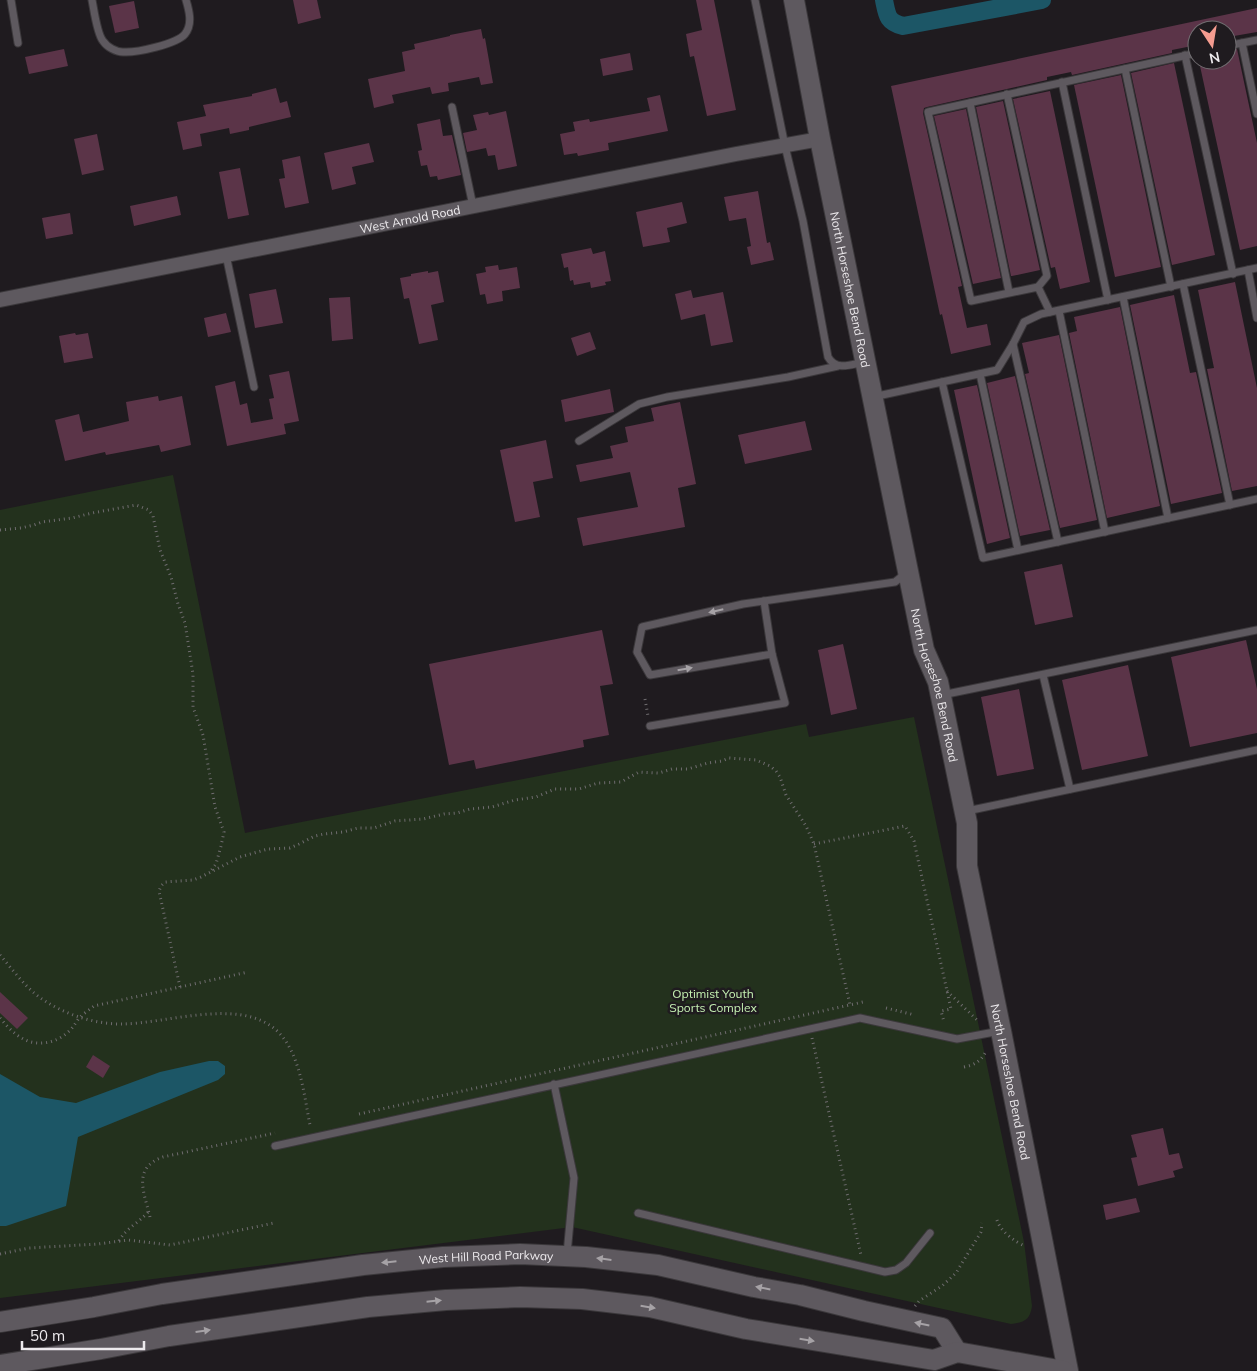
<svg xmlns="http://www.w3.org/2000/svg" width="1257" height="1371" font-family="Mulish,sans-serif">
<style>
.green{fill:#23311d}
.water{fill:#1c5666}
.lines{fill:none;stroke-linecap:round;stroke-linejoin:round}
.canal{stroke:#1c5666;stroke-width:18}
.building{fill:#5b3448}
.lane-casing{stroke:#3b383b;stroke-width:9}
.street-casing{stroke:#3b383b;stroke-width:16}
.secondary-casing{stroke:#3b383b;stroke-width:22}
.path{stroke:#6f6c6f;stroke-width:3;stroke-dasharray:1 4;stroke-linecap:butt}
.lane{stroke:#5e595f;stroke-width:7}
.street{stroke:#5e595f;stroke-width:14}
.secondary{stroke:#5e595f;stroke-width:20}
.oneway{fill:#a6a2a6}
.labels{text-anchor:middle;dominant-baseline:central;stroke-width:5;stroke-linejoin:round;paint-order:stroke}
.street-label{font-size:12px;fill:#edeaed;stroke:#1f1b1f}
.park-label{font-size:12px;fill:#c5f0b2;stroke:#1f1b1f}
</style>
<rect width="100%" height="100%" fill="#1f1b1f"/>
<path class="green" d="M173 475 245 833 806 724 809 737 914 717 1024 1242 1032 1306C1030 1320 1025 1322 1011 1324L572 1227 0 1298V510Z"/>
<path class="water" d="M209 1061H218L225 1066V1074L218 1080 78 1137 66 1206 6 1226H0V1074L40 1097 76 1103 160 1072Z"/>
<g class="lines">
<path class="canal" d="M884 0C887 15 887 22 903 26L1042 0"/>
</g>
<g class="building">
<path d="M293 0H317L321 18 298 24Z"/>
<path d="M696 0H714L736 110 707 116 694 56 690 57 686 34 702 30Z"/>
<path d="M134 1 139 28 115 33 109 6Z"/>
<path d="M1257 8V32L1234 36 1235 39 1227 41V30H1197V45L1172 50V53L1072 75 1071 72 1047 77V80L927 107 924 108 923 113 962 286 958 287 967 328 987 324 991 345 951 354 942 314 940 315 891 86Z"/>
<path d="M481 29 483 39 485 38 493 83 481 85 479 77 448 83 449 91 432 94 430 87 392 95 394 103 374 108 368 79 405 71 402 52 415 49 414 44 450 36V35Z"/>
<path d="M64 49 68 66 29 74 25 57Z"/>
<path d="M1237 49 1257 143V246L1240 250 1200 66 1227 60V51Z"/>
<path d="M630 53 633 70 603 76 600 59Z"/>
<path d="M1174 63 1215 255 1172 265 1131 73Z"/>
<path d="M1121 75 1161 267 1115 277 1074 85Z"/>
<path d="M276 88 280 103 287 101 291 117 249 127V130L230 134 229 128 200 134 202 146 183 150 177 122 206 116 203 105 252 96V94Z"/>
<path d="M1050 91 1090 282 1060 289 1055 267 1051 268 1013 99Z"/>
<path d="M660 95 668 131 608 143 609 150 578 156 577 153 564 155 560 134 575 131 573 122 589 119 590 122 650 111 647 98Z"/>
<path d="M1003 101 1040 270 1012 276H1011L976 107Z"/>
<path d="M966 109 1001 278 973 284 934 116Z"/>
<path d="M506 111 517 166 498 170 495 155 488 156 486 148 467 152 463 133 477 130 473 115 488 112 489 115Z"/>
<path d="M440 119 443 136 452 135 461 175 438 180 437 176 430 177 427 165 421 166 418 151 422 150 417 124Z"/>
<path d="M97 134 104 170 82 175 74 139Z"/>
<path d="M369 143 374 162 352 167 356 184 332 190 324 153Z"/>
<path d="M300 156 309 203 285 208 279 179 285 178 282 160Z"/>
<path d="M240 168 249 215 228 219 219 172Z"/>
<path d="M758 191 767 243 770 242 774 260 751 265 747 247 751 246 746 218 729 221 724 197Z"/>
<path d="M177 196 181 215 134 226 130 206Z"/>
<path d="M682 202 687 223 667 228 670 242 643 247 636 212Z"/>
<path d="M70 213 73 234 46 239 42 218Z"/>
<path d="M591 248 593 254 605 251 611 281 605 282 606 285 591 288 590 282 574 285 573 280 570 281 568 267 564 268 561 254Z"/>
<path d="M498 265 499 270 517 267 520 288 502 291 503 301 487 304 485 294 480 295 476 274 486 272 485 267Z"/>
<path d="M428 271V273L438 271 444 302 431 305 438 340 419 344 409 298 404 299 400 278 411 276V274Z"/>
<path d="M1235 282 1257 388V486L1232 491 1207 369 1214 368 1198 290Z"/>
<path d="M276 289 283 323 255 328 249 294Z"/>
<path d="M691 290 693 298 723 292 733 342 711 346 705 314 681 320 675 294Z"/>
<path d="M1174 295 1190 373 1196 372 1222 493 1171 504 1130 305Z"/>
<path d="M350 297 353 339 332 341 329 298Z"/>
<path d="M1120 307 1160 506 1107 518 1069 333 1077 331 1074 317Z"/>
<path d="M226 313 231 332 208 337 204 318Z"/>
<path d="M590 332 596 349 577 356 571 338Z"/>
<path d="M75 333 76 335 88 333 93 358 64 363 59 336Z"/>
<path d="M1059 335 1097 520 1060 528 1025 374 1029 373 1022 343Z"/>
<path d="M289 371 299 421 284 424 286 434 227 446 215 386 235 381 240 405 247 403 251 423 273 419 269 399 274 398 269 375Z"/>
<path d="M1015 376 1050 530 1020 536 987 383Z"/>
<path d="M977 385 1010 538 987 544 954 390Z"/>
<path d="M610 389 614 412 565 422 561 400Z"/>
<path d="M158 396 159 401 182 396 191 445 161 452 159 445 106 455 105 452 65 461 55 420 79 414 83 432 129 421 126 402Z"/>
<path d="M680 402 696 484 678 488 685 527 583 546 577 518 638 507 630 472 580 482 576 465 613 458 610 446 628 442 625 427 654 421 651 408Z"/>
<path d="M805 421 812 450 745 464 738 435Z"/>
<path d="M546 440 553 478 533 482 540 517 515 522 500 450Z"/>
<path d="M1062 564 1073 617 1035 625 1024 572Z"/>
<path d="M602 630 613 684 600 686 609 735 583 740 584 747 476 769 474 760 449 765 429 664Z"/>
<path d="M1246 640 1257 689V733L1190 747 1171 657Z"/>
<path d="M843 644 857 709 831 715 818 650Z"/>
<path d="M1128 665 1148 756 1082 770 1062 680Z"/>
<path d="M1019 689 1034 769 997 776 981 697Z"/>
<path d="M0 992 28 1018 17 1029 0 1013Z"/>
<path d="M93 1055 110 1066 103 1078 86 1067Z"/>
<path d="M1163 1128 1169 1155 1179 1153 1183 1168 1173 1171 1175 1177 1138 1186 1131 1158 1137 1157 1131 1135Z"/>
<path d="M1136 1198 1140 1212 1106 1220 1103 1205Z"/>
</g>
<g class="lines">
<defs>
<g id="lane">
<path d="M11 0 18 43"/>
<path d="M92 0C94 10 97 34 103 41 107 47 116 52 123 52 136 53 177 44 185 34 193 24 189 10 186 0"/>
<path d="M755 0 785 146 803 221 828 357C836 371 850 365 863 362"/>
<path d="M1242 43 1257 114"/>
<path d="M1227 46 1257 40"/>
<path d="M1185 55 1233 274"/>
<path d="M1125 69 1171 287"/>
<path d="M1062 82 1108 300"/>
<path d="M1007 94 1047 276 1038 287"/>
<path d="M970 103 1009 292"/>
<path d="M452 107 473 206"/>
<path d="M226 255 254 387"/>
<path d="M1248 270 1257 318"/>
<path d="M1183 284 1230 505"/>
<path d="M1123 297 1168 518"/>
<path d="M1059 311 1105 532"/>
<path d="M1050 312 1038 287 971 301 928 112 1197 53"/>
<path d="M1013 344 1058 542"/>
<path d="M980 374 1018 550"/>
<path d="M942 382 983 558 1257 499"/>
<path d="M873 397 997 370 1013 344 1024 322 1041 314 1257 268"/>
<path d="M579 441 639 404 667 397 788 377 838 366"/>
<path d="M772 654 650 675 637 652 642 627 743 604 895 582 906 573"/>
<path d="M1043 675 1070 789"/>
<path d="M942 695 1257 630"/>
<path d="M650 726 785 703 772 654 764 601"/>
<path d="M967 811 1257 750"/>
<path d="M554 1084 574 1178 567 1254"/>
<path d="M275 1146 860 1018 957 1039 1000 1031"/>
<path d="M638 1213 885 1272 896 1270 906 1263 930 1233"/>
</g>
<g id="street">
<path id="s1" d="M0 300 736 154 820 139"/>
</g>
<g id="secondary">
<path id="s2" d="M794 0 820 139 924 650 938 682 967 823V866L1001 1031 1068 1371"/>
<path id="s3" d="M0 1322 94 1307 162 1294 363 1265 443 1257 520 1254 586 1257 658 1265 754 1287 800 1295 864 1311 942 1328 957 1352"/>
<path d="M0 1365 101 1349 169 1336 368 1307 446 1300 520 1297 582 1299 650 1307 746 1329 934 1360 957 1352 1064 1371"/>
</g>
</defs>
<use href="#lane" class="lane-casing"/>
<use href="#street" class="street-casing"/>
<use href="#secondary" class="secondary-casing"/>
<g class="path">
<path d="M0 530 21 528 34 525 42 522 72 518 92 513 136 505 149 510 153 516 160 550 171 577 178 604 185 623 193 674V707L203 735 215 807 224 832 221 846 216 864 210 872"/>
<path d="M645 699 648 716"/>
<path d="M814 844 905 826 914 841 915 846 951 1009 941 1011 944 1022"/>
<path d="M0 955C14 971 27 990 45 1001 67 1015 95 1024 121 1024 166 1024 239 997 276 1030 300 1051 304 1095 310 1125"/>
<path d="M180 987 159 891 161 886 165 882 193 880 201 877 240 857 268 849 290 848 299 844 315 836 324 834 343 832 358 828H374L395 821 423 819 444 814 457 813 470 809 492 807 515 800 536 797 555 789H579L598 783 621 782 639 772 659 773 672 769H688L708 763 722 761 729 758 756 760 770 766 776 771 780 777 786 795 806 826 814 844 850 1005"/>
<path d="M947 991 977 1020"/>
<path d="M886 1008 915 1015"/>
<path d="M0 1018C6 1025 13 1033 20 1037 35 1047 54 1044 67 1033 72 1029 75 1024 79 1018 83 1014 89 1010 94 1006L248 972"/>
<path d="M812 1038 861 1255"/>
<path d="M964 1067C974 1065 980 1062 985 1053"/>
<path d="M359 1114 863 1002"/>
<path d="M150 1217C144 1192 132 1168 163 1157L275 1133"/>
<path d="M997 1220C1000 1231 1015 1242 1025 1246"/>
<path d="M119 1241C126 1228 139 1223 148 1212"/>
<path d="M0 1254 29 1248 98 1244 128 1240 170 1245 274 1223"/>
<path d="M915 1306 919 1301 942 1286 956 1273 981 1232 982 1223"/>
</g>
<use href="#lane" class="lane"/>
<use href="#street" class="street"/>
<use href="#secondary" class="secondary"/>
</g>
<defs><path id="oneway-solid" d="M-6-.8H1V-3.2L6.5 0L1 3.2V.8H-6Z" transform="scale(1.25)"/></defs>
<g class="oneway">
<use href="#oneway-solid" transform="translate(716 611) rotate(167)"/>
<use href="#oneway-solid" transform="translate(685 669) rotate(-10)"/>
<use href="#oneway-solid" transform="translate(604 1259) rotate(-173)"/>
<use href="#oneway-solid" transform="translate(389 1262) rotate(174)"/>
<use href="#oneway-solid" transform="translate(763 1288) rotate(-169)"/>
<use href="#oneway-solid" transform="translate(434 1301) rotate(-6)"/>
<use href="#oneway-solid" transform="translate(648 1307) rotate(9)"/>
<use href="#oneway-solid" transform="translate(922 1324) rotate(-168)"/>
<use href="#oneway-solid" transform="translate(203 1331) rotate(-8)"/>
<use href="#oneway-solid" transform="translate(807 1340) rotate(9)"/>
</g>
<g class="labels">
<g class="street-label">
<text stroke="none"><textPath href="#s1" startOffset="418">West Arnold Road</textPath></text>
<text stroke="none"><textPath href="#s2" startOffset="295">North Horseshoe Bend Road</textPath></text>
<text stroke="none"><textPath href="#s2" startOffset="700">North Horseshoe Bend Road</textPath></text>
<text stroke="none"><textPath href="#s2" startOffset="1105">North Horseshoe Bend Road</textPath></text>
<text stroke="none"><textPath href="#s3" startOffset="491">West Hill Road Parkway</textPath></text>
</g>
<g class="park-label">
<text x="713" y="993">Optimist Youth<tspan x="713" dy="14">Sports Complex</tspan></text>
</g>
</g>
<g transform="translate(1212 45) rotate(168)"><circle r="24" fill="#1f1b1f" stroke="#716e71"/>
<path d="M0-4L9 19L0 12L-9 19Z" fill="#f59c90"/>
<text y="-8" font-size="14" font-weight="bold" text-anchor="middle" fill="#edeaed">N</text>
</g>
<path d="M22 1341v8h122v-8" fill="none" stroke="#edeaed" stroke-width="2.5"/>
<text x="30" y="1341" font-size="15" fill="#edeaed" stroke="#1f1b1f" stroke-width="4" paint-order="stroke">50 m</text>
</svg>
